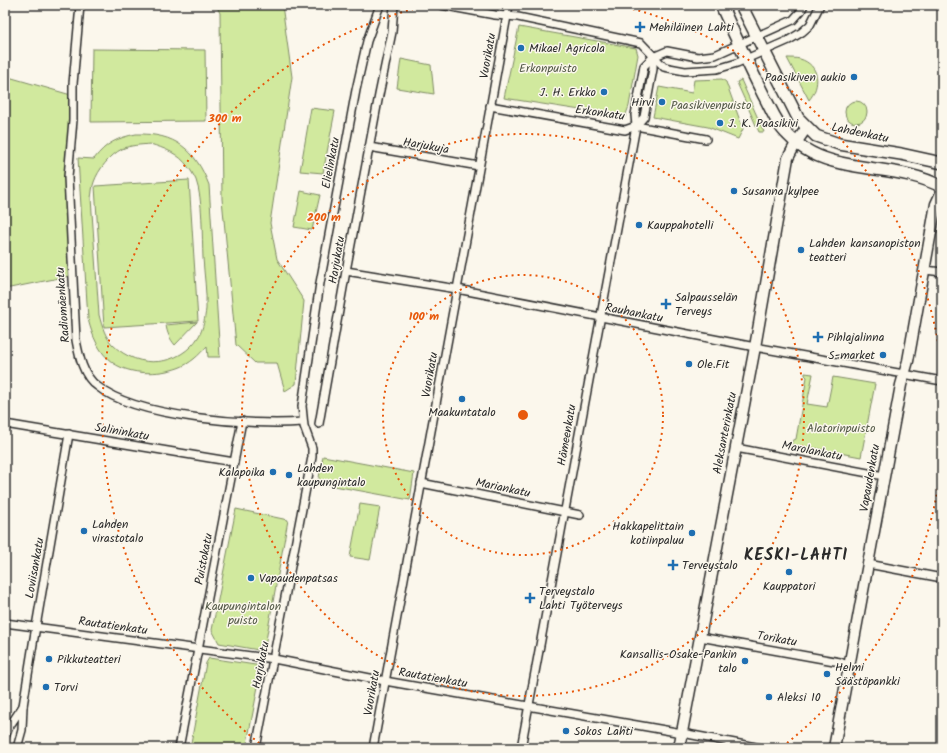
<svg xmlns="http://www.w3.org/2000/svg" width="947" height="753" font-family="Kalam,sans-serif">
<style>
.green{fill:#d1e99e;stroke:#7e8a64;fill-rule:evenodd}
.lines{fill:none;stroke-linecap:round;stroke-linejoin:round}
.street-casing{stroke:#2b2b2b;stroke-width:10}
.secondary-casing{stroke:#2b2b2b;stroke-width:13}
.primary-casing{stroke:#2b2b2b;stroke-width:14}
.street{stroke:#fbf7ec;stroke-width:7}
.secondary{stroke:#fbf7ec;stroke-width:10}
.primary{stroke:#fbf7ec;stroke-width:11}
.ring{fill:none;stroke:#e8590c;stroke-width:2;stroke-dasharray:2 4}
.poi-dot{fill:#1f6fb2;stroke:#fbf7ec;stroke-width:1.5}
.labels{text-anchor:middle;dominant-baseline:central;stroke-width:3;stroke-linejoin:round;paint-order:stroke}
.poi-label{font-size:12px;fill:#2b2b2b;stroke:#fbf7ec;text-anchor:start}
.street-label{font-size:12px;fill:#2b2b2b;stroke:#fbf7ec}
.park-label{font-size:12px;fill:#545a48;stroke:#fbf7ec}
.district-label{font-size:16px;font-weight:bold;letter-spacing:1px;fill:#2b2b2b;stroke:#fbf7ec}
.centre{fill:#e8590c;stroke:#fbf7ec;stroke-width:2}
.ring-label{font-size:12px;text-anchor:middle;font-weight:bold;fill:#e8590c;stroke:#fbf7ec;stroke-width:3;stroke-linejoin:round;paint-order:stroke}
</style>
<rect width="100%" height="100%" fill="#fbf7ec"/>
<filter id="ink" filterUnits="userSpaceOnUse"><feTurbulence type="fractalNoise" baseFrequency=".025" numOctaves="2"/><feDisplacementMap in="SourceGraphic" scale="8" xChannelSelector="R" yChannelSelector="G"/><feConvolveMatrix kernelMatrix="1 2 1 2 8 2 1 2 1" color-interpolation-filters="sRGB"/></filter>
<g filter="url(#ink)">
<g class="green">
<path d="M216 5H282L292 77 270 223 277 259 304 301 296 384 285 391 277 363H255L236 345 222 199 220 13Z"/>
<path d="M519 27 636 48 638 55 629 106 625 117 504 98Z"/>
<path d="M92 49 205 50 206 121 91 122Z"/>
<path d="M787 58C791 58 796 58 800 59 820 65 821 86 809 100Z"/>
<path d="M401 59 431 65 434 94 397 88Z"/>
<path d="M5 76 71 95 69 183V276L5 289Z"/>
<path d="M722 79 726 82 743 129 738 139 708 127 653 117 659 87 692 93 694 80Z"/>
<path d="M741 80 764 132H759L738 85 737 82Z"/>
<circle cx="856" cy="112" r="11"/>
<path d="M311 108 335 111 323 173 300 171Z"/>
<path d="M136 134C175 133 195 149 209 185L220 357H208L207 346C199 355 190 364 178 368 158 375 131 375 113 363 99 353 92 335 88 319L78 158 94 159C106 143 117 138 136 134ZM150 144C164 148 180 154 188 167 191 170 194 176 196 180 203 199 202 237 203 258 204 275 207 293 206 309 205 318 203 329 199 336 180 367 138 370 113 345 105 337 102 326 99 315L91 198C92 193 92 187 94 182 98 170 110 155 122 149 130 145 141 145 150 144Z"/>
<path d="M189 180 198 321 104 327 95 186Z"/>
<path d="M301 191 320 195 312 230 294 227Z"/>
<path d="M197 322 175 345C170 339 167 333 166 325Z"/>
<path d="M805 373 813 374 807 404 827 407 833 377 875 384 861 457 808 447 807 449 791 446 792 441 796 439 807 377 805 375Z"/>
<path d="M323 456 414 473 410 500 318 483Z"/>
<path d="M360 504 380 507 370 560 350 557Z"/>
<path d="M236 509 288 520 264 651 219 643 212 630Z"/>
<path d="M209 658 262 666 246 748H190L206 663Z"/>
</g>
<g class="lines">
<defs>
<g id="street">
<path d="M80 5 73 84V120L68 177 76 340C79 356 83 376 97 386 136 418 253 426 303 422"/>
<path d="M441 5 495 15 518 17 641 43 664 67 685 71 717 69 737 63 789 40 802 32 810 25 820 5"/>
<path d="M490 106 625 130 636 126 706 139"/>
<path d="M636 126 644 117 653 69V57"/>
<path d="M369 147 479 166"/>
<path d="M925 270 942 272"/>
<path d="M346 271 457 289 755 347 942 381"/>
<path d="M5 424 234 462"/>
<path d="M319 424 346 271 379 95 392 32 394 5"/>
<path d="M736 448 884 476"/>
<path d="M421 483 580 515"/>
<path d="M868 564 942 578"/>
<path d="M5 623 274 659 385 681 682 733 761 748"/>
<path d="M700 637 840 662 849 666"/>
<path d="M5 737 9 727 23 706"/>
<path d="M17 748 22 730 23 706 33 644 69 434"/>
<path d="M179 748 242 421"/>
<path d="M256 748 312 457V448L304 426 302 406 320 283 356 90 367 41 380 5"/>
<path d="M373 748 509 5"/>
<path d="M521 748 636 126 635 115 644 66 653 57 667 51 698 57 715 55 793 20 801 11 804 5"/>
</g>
<g id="secondary">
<path d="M679 748 755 347 788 158 796 143 807 127"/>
<path d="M834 748 901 385 908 361 936 204 942 191"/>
</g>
<g id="primary">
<path d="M721 5C735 36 749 66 764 96 771 109 777 125 788 135 802 150 822 159 841 163 874 171 911 170 942 187"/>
<path d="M741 5 798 118 816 136 839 144 901 154 942 163"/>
</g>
</defs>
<use href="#street" class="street-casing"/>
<use href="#secondary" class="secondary-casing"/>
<use href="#primary" class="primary-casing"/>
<use href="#street" class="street"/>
<use href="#secondary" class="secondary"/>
<use href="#primary" class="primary"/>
</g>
</g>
<g class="ring">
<circle cx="523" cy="415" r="140"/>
<circle cx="523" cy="415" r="281"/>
<path d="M942 459A421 421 0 0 1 782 747M264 747A421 421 0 0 1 425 6M621 6A421 421 0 0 1 942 371"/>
</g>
<g class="poi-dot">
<path d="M638 21h4v4h4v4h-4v4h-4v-4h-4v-4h4z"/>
<circle cx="521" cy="48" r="4"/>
<circle cx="854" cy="77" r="4"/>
<circle cx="604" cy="92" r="4"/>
<circle cx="662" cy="102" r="4"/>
<circle cx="720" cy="123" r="4"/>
<circle cx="734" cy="191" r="4"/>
<circle cx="639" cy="225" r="4"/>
<circle cx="801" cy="250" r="4"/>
<path d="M664 298h4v4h4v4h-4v4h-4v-4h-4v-4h4z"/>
<path d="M816 331h4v4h4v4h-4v4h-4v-4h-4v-4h4z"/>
<circle cx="883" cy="355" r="4"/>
<circle cx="689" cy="364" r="4"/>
<circle cx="462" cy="399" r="4"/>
<circle cx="273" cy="472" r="4"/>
<circle cx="289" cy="475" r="4"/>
<circle cx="84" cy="531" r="4"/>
<circle cx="692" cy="533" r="4"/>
<path d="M671 559h4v4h4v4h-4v4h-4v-4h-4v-4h4z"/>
<circle cx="789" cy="572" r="4"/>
<circle cx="251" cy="578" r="4"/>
<path d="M528 592h4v4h4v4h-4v4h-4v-4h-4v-4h4z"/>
<circle cx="49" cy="659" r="4"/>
<circle cx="745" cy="661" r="4"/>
<circle cx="827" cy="674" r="4"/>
<circle cx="46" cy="687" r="4"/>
<circle cx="769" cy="697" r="4"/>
<circle cx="566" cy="731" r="4"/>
</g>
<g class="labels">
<g class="poi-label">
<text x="649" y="27">Mehiläinen Lahti</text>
<text x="529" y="48">Mikael Agricola</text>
<text x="846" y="77" text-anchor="end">Paasikiven aukio</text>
<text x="596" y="92" text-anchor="end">J. H. Erkko</text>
<text x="654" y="102" text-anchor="end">Hirvi</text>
<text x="728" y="123">J. K. Paasikivi</text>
<text x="742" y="191">Susanna kylpee</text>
<text x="647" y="225">Kauppahotelli</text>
<text x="809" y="243">Lahden kansanopiston<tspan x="809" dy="14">teatteri</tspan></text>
<text x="675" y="297">Salpausselän<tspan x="675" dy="14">Terveys</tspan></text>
<text x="827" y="337">Pihlajalinna</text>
<text x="875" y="355" text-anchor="end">S-market</text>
<text x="697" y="364">Ole.Fit</text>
<text x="462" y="412" text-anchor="middle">Maakuntatalo</text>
<text x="297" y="468">Lahden<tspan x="297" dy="14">kaupungintalo</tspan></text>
<text x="265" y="472" text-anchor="end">Kalapoika</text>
<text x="92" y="524">Lahden<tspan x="92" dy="14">virastotalo</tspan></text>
<text x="684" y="526" text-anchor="end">Hakkapelittain<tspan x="684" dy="14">kotiinpaluu</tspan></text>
<text x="682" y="565">Terveystalo</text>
<text x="259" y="578">Vapaudenpatsas</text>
<text x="789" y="586" text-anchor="middle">Kauppatori</text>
<text x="539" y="591">Terveystalo<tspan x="539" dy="14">Lahti Työterveys</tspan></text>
<text x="737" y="654" text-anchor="end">Kansallis-Osake-Pankin<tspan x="737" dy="14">talo</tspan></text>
<text x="57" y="659">Pikkuteatteri</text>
<text x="835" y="667">Helmi<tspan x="835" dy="14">Säästöpankki</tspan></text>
<text x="54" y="687">Torvi</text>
<text x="777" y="697">Aleksi 10</text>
<text x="574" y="731">Sokos Lahti</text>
</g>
<g class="street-label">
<text transform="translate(488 56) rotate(-80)">Vuorikatu</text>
<text transform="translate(600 113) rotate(8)">Erkonkatu</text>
<text transform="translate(860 133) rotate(12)">Lahdenkatu</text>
<text transform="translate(426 146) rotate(10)">Harjukuja</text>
<text transform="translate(331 163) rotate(-79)">Elielinkatu</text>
<text transform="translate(337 260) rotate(-80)">Harjukatu</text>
<text transform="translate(63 305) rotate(-94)">Radiomäenkatu</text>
<text transform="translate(634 313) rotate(11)">Rauhankatu</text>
<text transform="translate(430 375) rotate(-80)">Vuorikatu</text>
<text transform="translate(122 432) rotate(10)">Salininkatu</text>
<text transform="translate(725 433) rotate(-79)">Aleksanterinkatu</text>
<text transform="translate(567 435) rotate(-80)">Hämeenkatu</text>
<text transform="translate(812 451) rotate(11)">Marolankatu</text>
<text transform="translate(870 478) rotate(-80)">Vapaudenkatu</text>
<text transform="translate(503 488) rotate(12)">Mariankatu</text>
<text transform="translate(204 559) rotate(-79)">Puistokatu</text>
<text transform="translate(35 568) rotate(-80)">Loviisankatu</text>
<text transform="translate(113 626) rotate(8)">Rautatienkatu</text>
<text transform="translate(777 639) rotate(10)">Torikatu</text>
<text transform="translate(261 665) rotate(-79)">Harjukatu</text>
<text transform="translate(433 678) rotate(10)">Rautatienkatu</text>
<text transform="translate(372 693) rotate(-80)">Vuorikatu</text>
</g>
<g class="park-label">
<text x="548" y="68">Erkonpuisto</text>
<text x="711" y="105">Paasikivenpuisto</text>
<text x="841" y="428">Alatorinpuisto</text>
<text x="243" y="606">Kaupungintalon<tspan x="243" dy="14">puisto</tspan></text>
</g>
<g class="district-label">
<text x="796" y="555">KESKI-LAHTI</text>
</g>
</g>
<circle cx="523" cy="415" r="6" class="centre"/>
<g class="ring-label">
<text x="225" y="122">300 m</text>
<text x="324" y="221">200 m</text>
<text x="424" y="320">100 m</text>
</g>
<rect width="947" height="753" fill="none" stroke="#fbf7ec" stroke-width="20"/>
<rect x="10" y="10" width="927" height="733" fill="none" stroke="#2b2b2b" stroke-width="1.5" filter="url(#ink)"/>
</svg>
